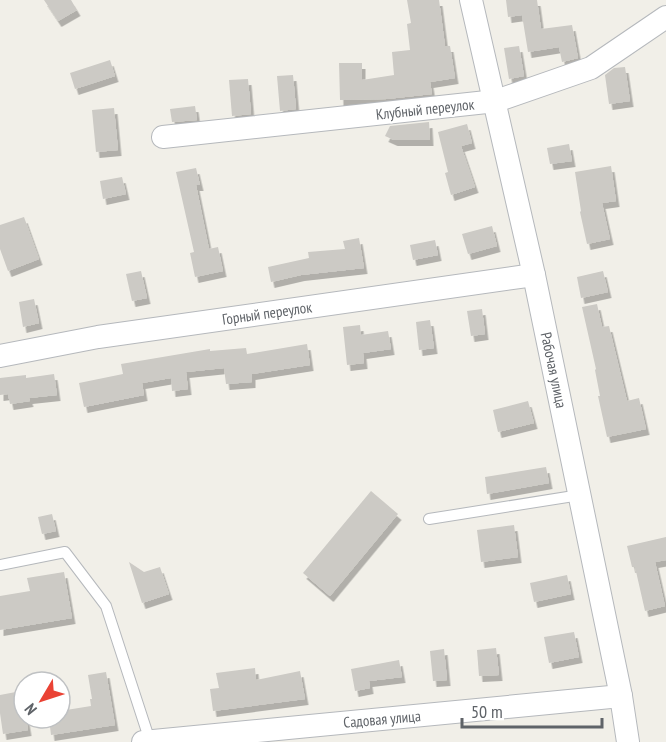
<svg xmlns="http://www.w3.org/2000/svg" width="666" height="742" font-family="'PT Sans Narrow',sans-serif">
<style>
.building{fill:#cccac5;filter:url(#shadow)}
.lines{fill:none;stroke-linecap:round;stroke-linejoin:round}
.service-casing{stroke:#b5b8bc;stroke-width:12}
.minor-casing{stroke:#b5b8bc;stroke-width:24}
.service{stroke:#fff;stroke-width:10}
.minor{stroke:#fff;stroke-width:22}
.labels{text-anchor:middle;dominant-baseline:central;stroke-width:4.5;stroke-linejoin:round;paint-order:stroke}
.street-label{font-size:15px;fill:#5f6368;stroke:#fff}
</style>
<defs>
<filter id="shadow"><feDropShadow dx="3.5" dy="6" stdDeviation="0" flood-color="#0004"/></filter>
</defs>
<rect width="100%" height="100%" fill="#f1efe8"/>
<g class="building">
<path d="M44 0H71L77 10 58 21Z"/>
<path d="M407 0H439L445 46H450L455 78 430 82 432 94 387 99 340 100 339 63H362V80L394 75 392 52 410 50 407 24 411 23Z"/>
<path d="M506 0H537L541 29 572 25 578 58 562 62 559 47 528 52 522 15 508 17Z"/>
<path d="M519 46 524 76 509 79 504 48Z"/>
<path d="M110 60 115 76 75 89 70 73Z"/>
<path d="M625 67 630 101 609 104 605 75 614 68Z"/>
<path d="M293 75 296 109 280 111 277 76Z"/>
<path d="M248 79 251 114 232 116 229 80Z"/>
<path d="M195 106 197 120 172 122 170 109Z"/>
<path d="M114 108 118 150 96 152 92 110Z"/>
<path d="M429 122 430 140H394L385 136 390 126Z"/>
<path d="M467 124 472 143 461 146 475 187 451 195 445 173 448 172 438 132Z"/>
<path d="M569 144 572 161 550 164 547 148Z"/>
<path d="M611 166 616 201 602 203 610 239 587 244 580 212 581 211 575 172Z"/>
<path d="M196 168 200 185H196L209 249 218 247 223 271 195 277 190 253 194 252 176 172Z"/>
<path d="M122 177 126 194 103 199 100 181Z"/>
<path d="M24 217 39 259 8 271 0 249V225Z"/>
<path d="M492 226 497 246 468 254 462 234Z"/>
<path d="M359 238 364 268 301 275 271 282 268 267 309 258 308 252 345 249 343 241Z"/>
<path d="M435 240 438 255 413 260 410 245Z"/>
<path d="M141 271 147 298 132 301 126 274Z"/>
<path d="M603 271 608 292 581 298 577 277Z"/>
<path d="M34 299 39 323 23 327 19 302Z"/>
<path d="M597 304 602 327 609 326 627 401 639 398 646 429 607 437 598 396H600L595 370 596 369 582 307Z"/>
<path d="M482 309 485 334 471 336 467 311Z"/>
<path d="M430 320 434 348 419 350 416 322Z"/>
<path d="M360 325 361 335 388 331 391 349 363 353 364 363 347 365 343 327Z"/>
<path d="M307 344 310 365 252 374V382L226 384 224 368 186 372 188 389 172 391 171 378 142 383 144 395 84 407 79 383 123 374 121 364 210 349V351L246 348 247 354Z"/>
<path d="M54 374 57 395 29 398 30 401 10 404 8 394 0 395V378L26 375V378Z"/>
<path d="M528 401 534 423 498 432 493 410Z"/>
<path d="M546 467 549 483 487 494 485 477Z"/>
<path d="M371 491 398 514 330 596 303 573Z"/>
<path d="M52 514 56 531 42 534 38 517Z"/>
<path d="M514 525 518 557 481 562 477 530Z"/>
<path d="M666 537V560L655 562 665 606 645 611 635 567H632L627 546Z"/>
<path d="M129 562 144 572 160 567 169 594 142 603Z"/>
<path d="M64 572 72 618 0 630V596L30 591 27 578Z"/>
<path d="M567 575 571 594 534 602 530 583Z"/>
<path d="M574 632 579 657 549 663 544 637Z"/>
<path d="M496 648 499 675 479 676 477 650Z"/>
<path d="M444 649 447 680 433 681 430 651Z"/>
<path d="M399 660 402 677 369 681 370 688 355 691 351 669Z"/>
<path d="M255 668 256 680 300 671 305 699 213 711 210 689 219 688 216 673Z"/>
<path d="M106 672 115 725 51 735 49 718H60V711L91 706 90 699H92L88 675Z"/>
<path d="M21 691 24 718H26L28 730 3 734 0 713V695Z"/>
</g>
<g class="lines">
<defs>
<g id="service">
<path d="M429 519 580 495"/>
<path d="M0 565 65 552 106 606 150 741"/>
</g>
<g id="minor">
<path d="M471 0 534 275 621 696 628 742"/>
<path d="M163 137 496 101 591 68 666 17"/>
<path d="M0 356 98 337 534 275"/>
<path d="M143 742 621 696"/>
</g>
</defs>
<use href="#service" class="service-casing"/>
<use href="#minor" class="minor-casing"/>
<use href="#service" class="service"/>
<use href="#minor" class="minor"/>
</g>
<g class="labels">
<g class="street-label">
<text transform="translate(425 109) rotate(-6)">Клубный переулок</text>
<text transform="translate(267 313) rotate(-8)">Горный переулок</text>
<text transform="translate(554 370) rotate(78)">Рабочая улица</text>
<text transform="translate(382 719) rotate(-5)">Садовая улица</text>
</g>
</g>
<g transform="translate(42 700) rotate(231)"><circle r="28" fill="#ffffff" stroke="#bfc1c3" stroke-width="1.5"/>
<path d="M0-4.5L10 22L0 15L-10 22Z" fill="#ea4335"/>
<text y="-9" font-size="16" font-weight="bold" text-anchor="middle" fill="#5f6368">N</text>
</g>
<path d="M462 718v9h140v-9" fill="none" stroke="#5f6368" stroke-width="3"/>
<text x="471" y="718" font-size="18" fill="#5f6368" stroke="#ffffff" stroke-width="4.5" paint-order="stroke">50 m</text>
</svg>
